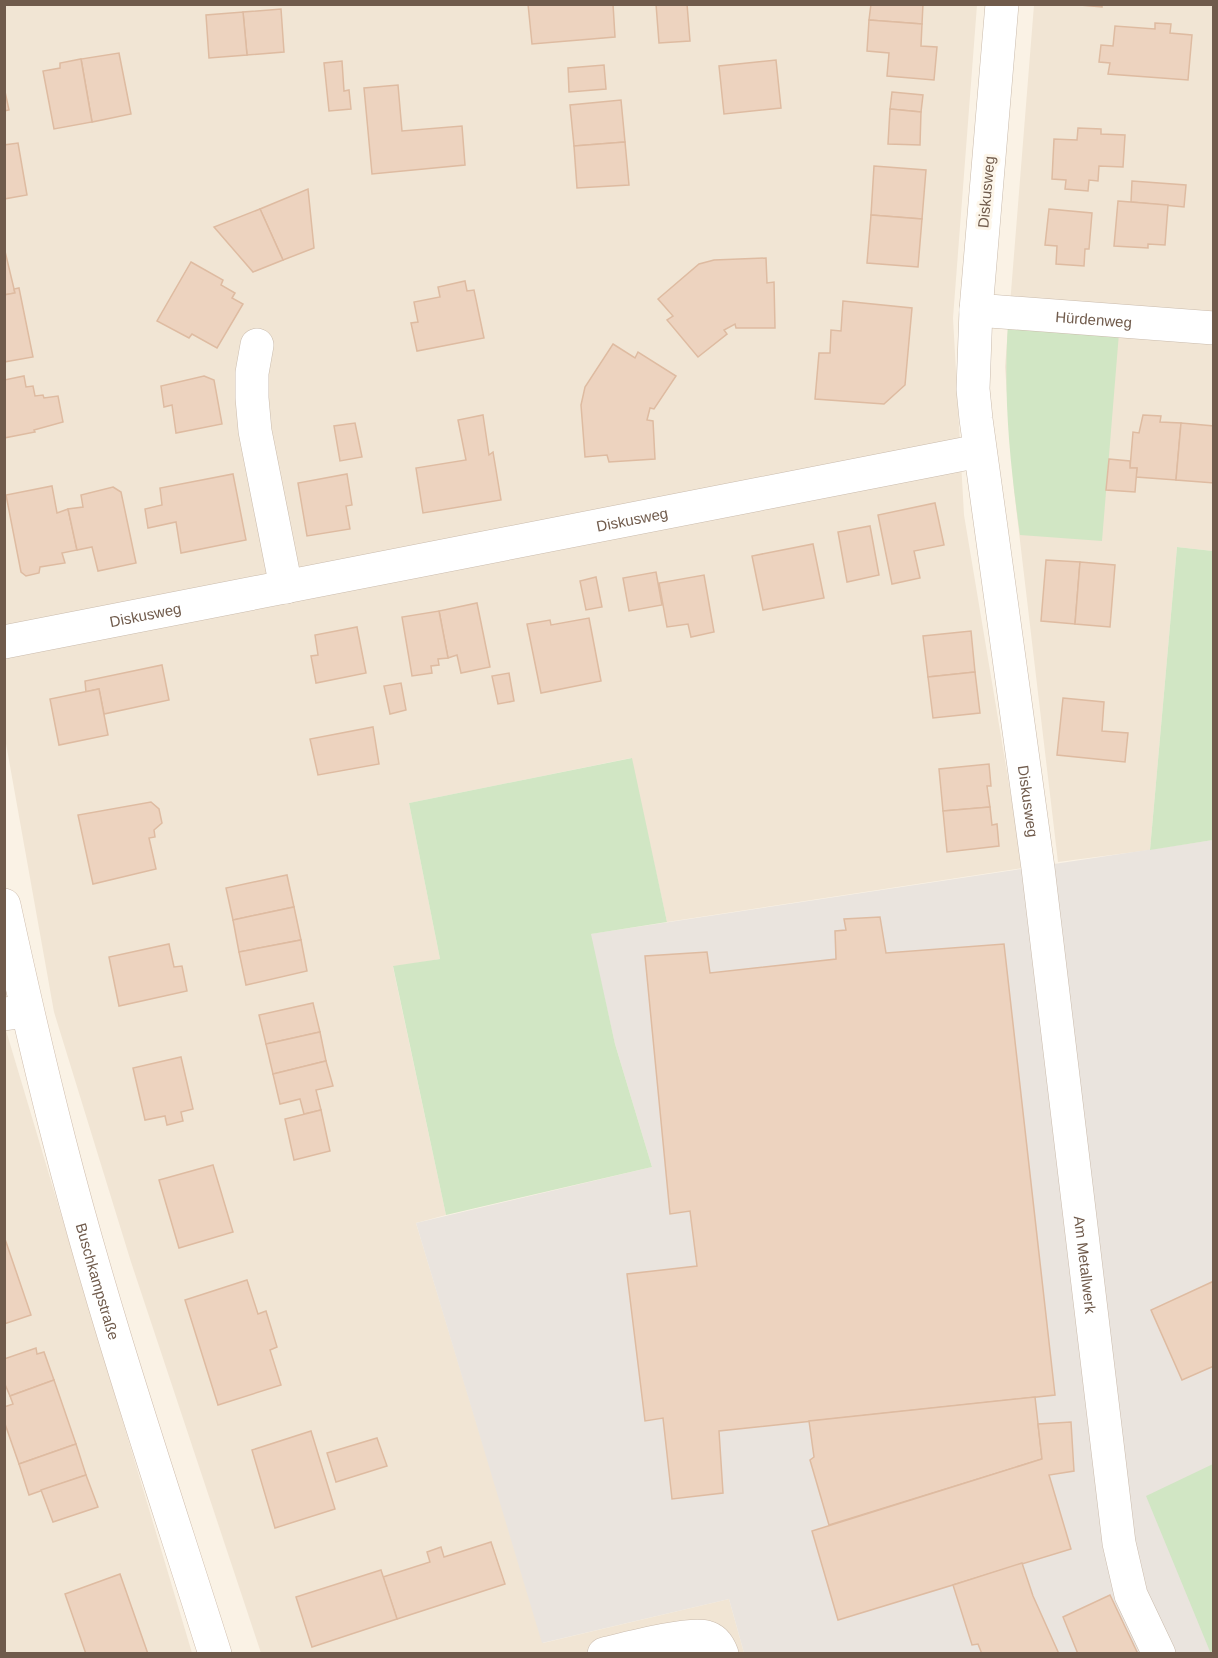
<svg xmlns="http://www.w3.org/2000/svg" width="1218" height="1658" font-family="Helvetica,sans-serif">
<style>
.residential{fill:#f1e5d4}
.industrial{fill:#eae4de}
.green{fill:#d1e6c4}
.building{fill:#edd3bf;stroke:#debba1;stroke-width:1.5}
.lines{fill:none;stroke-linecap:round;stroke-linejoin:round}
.street-casing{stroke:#cabbac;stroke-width:34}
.secondary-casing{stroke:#cfbdad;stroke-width:34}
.street{stroke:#fff;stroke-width:33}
.secondary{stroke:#fff;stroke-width:33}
.labels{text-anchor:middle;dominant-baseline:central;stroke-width:6;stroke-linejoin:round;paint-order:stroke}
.street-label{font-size:15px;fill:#705b4c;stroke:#fdf6ea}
</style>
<rect width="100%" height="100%" fill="#faf2e5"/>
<g class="residential">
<path d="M4 5H977L953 318 964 515 1023 868 667 922 631 758 409 803 440 959 393 967 446 1215 416 1223 543 1643 729 1599 744 1653H261L131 1262 54 1012 5 738Z"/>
<path d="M1034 5H1213V551L1177 547 1150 850 1058 862 1014 490 1005 367Z"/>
<path d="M5 1027 192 1653H5Z"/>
</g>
<path class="industrial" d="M1213 840V1653H744L729 1599 542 1643 416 1223 652 1167 615 1044 590 934Z"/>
<g class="green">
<path d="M1008 324 1119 333 1102 541 1020 535C1010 465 1003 395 1008 324Z"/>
<path d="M1177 547 1213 551V840L1150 850Z"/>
<path d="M632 758 667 922 591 934 615 1044 652 1167 446 1215 393 966 440 959 409 803Z"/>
<path d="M1213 1464 1214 1653 1211 1654 1146 1496Z"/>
</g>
<g class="building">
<path d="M528 4H613L615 37 532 44Z"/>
<path d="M656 4H687L690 41 659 43Z"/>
<path d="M871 4H923L922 24 869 20Z"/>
<path d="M1068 4H1102V7Z"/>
<path d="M281 9 284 52 247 55 243 12Z"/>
<path d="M243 12 247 55 209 58 206 15Z"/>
<path d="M869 20 922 24 921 46 937 47 934 80 887 76 889 53 867 51Z"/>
<path d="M1155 23 1171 24 1170 33 1192 35 1188 80 1108 74 1110 63 1099 62 1101 45 1113 46 1115 26 1155 29Z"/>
<path d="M119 53 131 114 92 122 81 59Z"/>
<path d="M81 59 92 122 54 129 43 71 60 68V63Z"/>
<path d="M776 60 781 108 724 114 719 66Z"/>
<path d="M342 61 344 91 349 90 351 109 329 111 324 63Z"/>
<path d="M604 65 606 89 569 92 568 68Z"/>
<path d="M398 85 402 131 462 126 465 165 372 174 364 88Z"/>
<path d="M4 87 9 110 4 111Z"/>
<path d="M892 92 923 95 921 112 890 109Z"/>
<path d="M621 100 625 142 574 146 570 105Z"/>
<path d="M890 109 921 112 920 145 888 144Z"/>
<path d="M1078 128 1101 129V134L1125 135 1123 167 1099 166 1098 181 1089 180 1088 191 1065 189 1066 180 1052 179 1054 139 1077 140Z"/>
<path d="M625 142 629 185 577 188 574 146Z"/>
<path d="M18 143 27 195 4 199V145Z"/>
<path d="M874 166 926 170 922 219 871 215Z"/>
<path d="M1132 181 1186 185 1184 207 1131 202Z"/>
<path d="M308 189 314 248 283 260 260 209Z"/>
<path d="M1118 201 1168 205 1165 245 1148 244V248L1114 246Z"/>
<path d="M260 209 283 260 253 272 214 227Z"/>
<path d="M1049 209 1092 213 1089 249H1085L1084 266 1056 264 1057 246 1045 245Z"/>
<path d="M871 215 922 219 918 267 867 263Z"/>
<path d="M4 247 15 293 4 295Z"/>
<path d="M766 258 767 283 774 282 775 328H736L735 324 724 330 727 334 698 357 667 320 673 316 658 299 699 264 714 260Z"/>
<path d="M191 262 223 280 221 285 235 293 232 298 243 304 217 348 192 334 189 338 157 321Z"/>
<path d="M465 281 467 291 474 290 484 338 417 351 411 323 418 322 414 302 440 297 438 287Z"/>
<path d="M19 288 33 357 4 362V295L15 293 14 289Z"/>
<path d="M843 301 912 308 905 385 884 404 815 399 819 353H830L831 330 841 331Z"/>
<path d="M613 344 635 358 638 352 676 376 654 409 650 408 647 420 653 421 655 459 609 462 607 455 585 457 581 405 585 387Z"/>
<path d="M24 376 26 387 33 386 35 396 43 395 44 398 58 396 63 422 34 430 35 432 4 438V380Z"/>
<path d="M204 376 214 380 222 424 176 433 172 405 164 407 161 386Z"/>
<path d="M483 415 489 455 493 452 501 500 423 513 416 468 466 460 458 420Z"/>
<path d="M1143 415 1161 416 1160 422 1181 423 1176 480 1136 477 1137 468H1130L1133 432 1139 433Z"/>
<path d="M355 423 362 457 340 461 334 426Z"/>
<path d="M1181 423 1214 426V483L1176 480Z"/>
<path d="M1109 459 1130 461V468H1137L1135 492 1106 490Z"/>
<path d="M233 474 246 540 181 553 176 522 148 528 145 509 162 505 160 488Z"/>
<path d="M347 474 352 505 346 506 350 529 307 536 298 483Z"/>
<path d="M52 486 57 513 68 509 77 550 62 553 65 563 40 567 39 573 26 576 21 572 6 495Z"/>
<path d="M113 487 121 492 136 563 98 571 92 547 77 550 68 509 83 507 81 495Z"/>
<path d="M935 503 944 545 914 551 920 578 892 584 878 515Z"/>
<path d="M870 526 879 575 847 582 838 532Z"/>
<path d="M813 544 824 598 763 610 752 556Z"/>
<path d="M1046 560 1080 562 1075 624 1041 621Z"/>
<path d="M1080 562 1115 565 1110 627 1075 624Z"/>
<path d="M656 572 662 605 629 611 623 578Z"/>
<path d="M704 575 714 632 691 637 688 624 667 627 659 583Z"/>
<path d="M596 577 602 607 586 610 580 581Z"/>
<path d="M477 603 490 667 461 673 457 655 448 658 439 611Z"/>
<path d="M439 611 448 658 438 659 439 665 431 666 432 673 412 676 402 617Z"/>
<path d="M589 618 601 681 541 693 527 624 550 620 551 625Z"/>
<path d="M357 627 366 673 316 683 311 656 318 655 315 635Z"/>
<path d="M971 631 975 672 928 677 923 636Z"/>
<path d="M162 665 169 700 104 714 99 689 86 692 85 681Z"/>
<path d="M975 672 980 713 933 718 928 677Z"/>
<path d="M509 673 514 701 498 704 492 676Z"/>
<path d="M401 683 406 710 390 714 384 686Z"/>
<path d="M99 689 108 735 59 745 50 699Z"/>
<path d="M1063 698 1104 702 1102 731 1128 733 1125 762 1057 755Z"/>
<path d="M373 727 379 764 318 775 310 739Z"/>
<path d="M989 764 991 786H987L990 807 943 811 939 769Z"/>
<path d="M151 802 159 809 162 823 154 830 155 837 149 838 156 869 93 884 78 815Z"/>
<path d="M990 807 992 825 997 824 999 846 947 852 943 811Z"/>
<path d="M287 875 294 907 233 920 226 888Z"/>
<path d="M294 907 301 940 239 952 233 920Z"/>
<path d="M880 917 886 953 1004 944 1055 1395 719 1431 723 1493 672 1499 663 1418 645 1421 627 1274 697 1266 690 1211 670 1214 645 956 707 952 710 973 836 959 835 931 846 930 844 919Z"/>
<path d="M301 940 307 971 246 985 239 952Z"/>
<path d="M169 944 174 967 182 966 187 991 119 1006 109 957Z"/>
<path d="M313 1003 320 1032 266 1044 259 1015Z"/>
<path d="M320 1032 326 1061 273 1074 266 1044Z"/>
<path d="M181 1057 193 1109 181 1112 183 1121 167 1125 165 1116 145 1120 133 1068Z"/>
<path d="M326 1061 333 1086 316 1090 321 1110 304 1114 300 1099 280 1104 273 1074Z"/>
<path d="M321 1110 330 1151 294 1160 285 1119Z"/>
<path d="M213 1165 233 1232 179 1248 159 1180Z"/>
<path d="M5 1239 31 1315 4 1324V1239Z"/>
<path d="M247 1280 258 1314 266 1311 277 1347 270 1350 281 1385 218 1405 185 1300Z"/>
<path d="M1214 1281V1366L1182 1380 1151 1310Z"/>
<path d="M36 1348 37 1354 44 1352 54 1380 10 1396 4 1382V1359Z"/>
<path d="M54 1380 76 1444 19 1464 4 1421V1407L13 1404 10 1396Z"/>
<path d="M1035 1397 1042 1459 829 1525 810 1460 814 1457 809 1421Z"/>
<path d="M1071 1422 1074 1471 1049 1475 1071 1549 838 1620 812 1531 1042 1459 1038 1424Z"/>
<path d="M311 1431 335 1509 275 1528 252 1450Z"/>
<path d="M377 1438 387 1466 336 1482 327 1453Z"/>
<path d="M76 1444 86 1475 29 1495 19 1464Z"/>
<path d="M86 1475 98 1507 53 1522 41 1490Z"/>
<path d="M491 1542 505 1584 397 1619 383 1577 430 1562 427 1552 441 1547 444 1557Z"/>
<path d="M1022 1563 1033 1596 1059 1654H982L978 1644 972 1645 953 1585Z"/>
<path d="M381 1570 397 1619 312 1647 296 1597Z"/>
<path d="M120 1574 148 1654H86L65 1594Z"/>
<path d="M1110 1595 1138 1654H1078L1063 1617Z"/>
</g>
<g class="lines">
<defs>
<g id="street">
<path id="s1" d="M1002 4 976 310 973 389 976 419 1038 868 1119 1543 1131 1595 1159 1654"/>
<path id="s2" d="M976 310 1214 328"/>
<path d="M257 345 252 373V398L255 431 286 587"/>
<path id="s3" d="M4 642 979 451"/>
<path d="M4 1014 27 1011"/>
<path d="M604 1654C625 1649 689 1632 706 1637 714 1639 719 1646 722 1654"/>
</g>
<g id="secondary">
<path id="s4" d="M4 905C21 983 39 1062 59 1140 103 1313 161 1483 215 1654"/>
</g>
</defs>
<use href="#street" class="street-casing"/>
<use href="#secondary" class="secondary-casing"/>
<use href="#street" class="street"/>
<use href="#secondary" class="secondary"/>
</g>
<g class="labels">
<g class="street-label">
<text transform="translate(986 192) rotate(-85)">Diskusweg</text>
<text stroke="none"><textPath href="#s2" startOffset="118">Hürdenweg</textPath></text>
<text stroke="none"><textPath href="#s3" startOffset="640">Diskusweg</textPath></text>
<text stroke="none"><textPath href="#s3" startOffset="144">Diskusweg</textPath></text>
<text stroke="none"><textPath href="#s1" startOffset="802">Diskusweg</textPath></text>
<text stroke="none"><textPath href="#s1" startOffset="1269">Am Metallwerk</textPath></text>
<text stroke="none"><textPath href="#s4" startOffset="388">Buschkampstraße</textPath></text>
</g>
</g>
<rect width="1218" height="1658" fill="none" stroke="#705b4c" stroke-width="12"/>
</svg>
